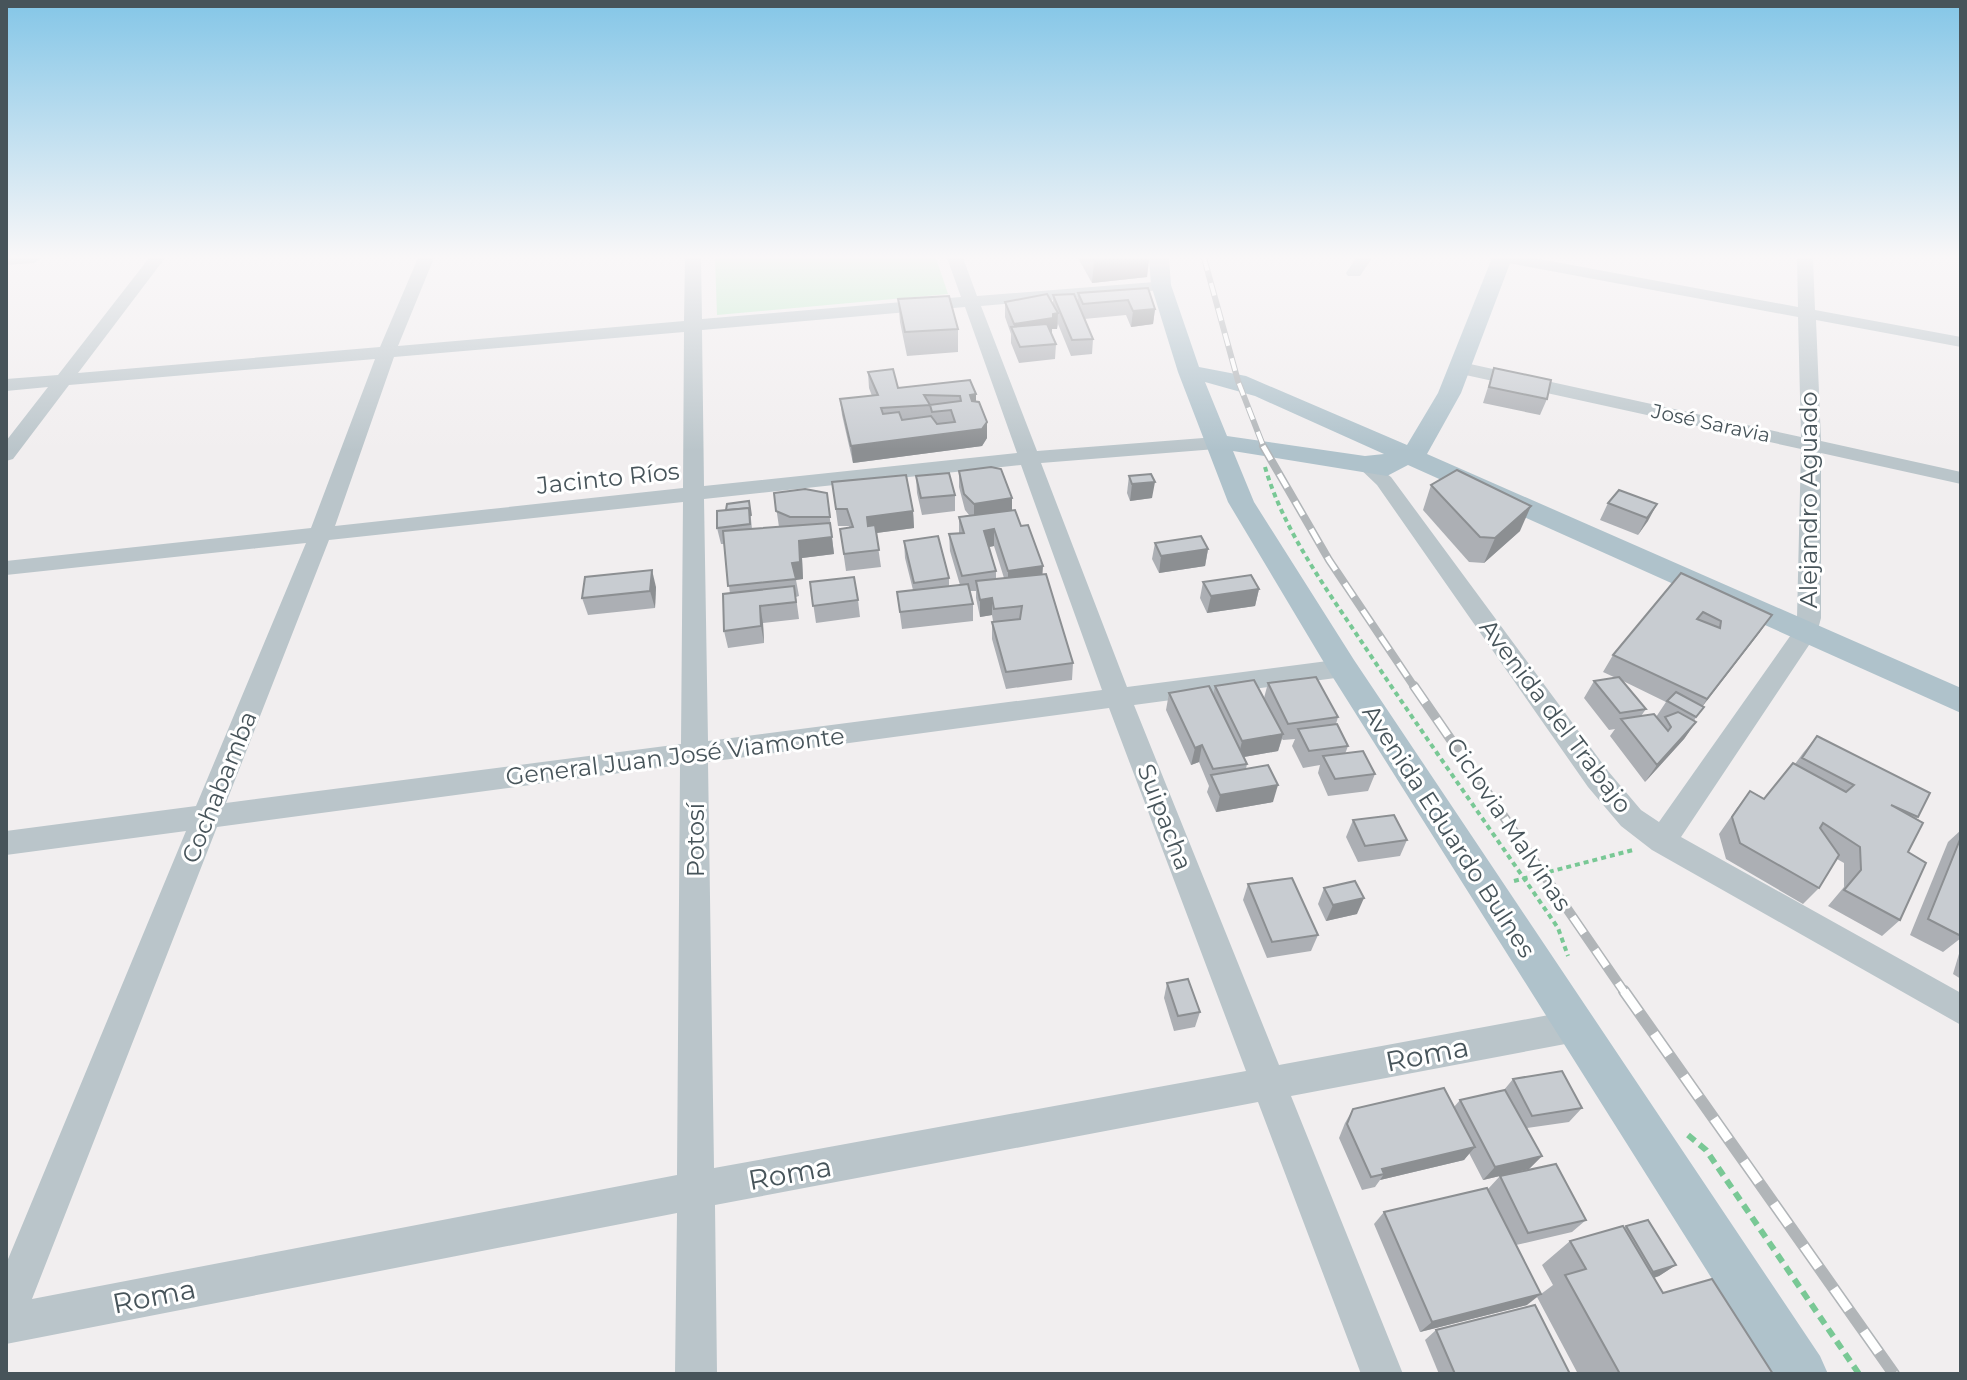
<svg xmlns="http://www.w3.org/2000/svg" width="1967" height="1380" font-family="Montserrat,sans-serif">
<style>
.green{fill:#bfecca}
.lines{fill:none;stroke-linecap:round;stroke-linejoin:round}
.path-far1{stroke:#79c895;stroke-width:4;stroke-dasharray:5 4;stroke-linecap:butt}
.path{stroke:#79c895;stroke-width:6;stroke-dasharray:9 6;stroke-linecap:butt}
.minor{fill:#bac5ca;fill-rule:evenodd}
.major{fill:#afc2cb;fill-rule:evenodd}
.rail-far3-casing{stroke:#b1b5b8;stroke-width:6}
.rail-far2-casing{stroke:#b1b5b8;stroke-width:8}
.rail-far1-casing{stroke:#b1b5b8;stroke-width:10}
.rail-casing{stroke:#b1b5b8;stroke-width:12}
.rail-far3{stroke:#fff;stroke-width:4;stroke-dasharray:13;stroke-linecap:butt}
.rail-far2{stroke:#fff;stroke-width:5;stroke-dasharray:16;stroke-linecap:butt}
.rail-far1{stroke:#fff;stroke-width:7;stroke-dasharray:20;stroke-linecap:butt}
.rail{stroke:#fff;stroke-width:9;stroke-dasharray:26;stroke-linecap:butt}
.wall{fill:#acafb4;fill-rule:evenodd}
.shaded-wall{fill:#8c8f92}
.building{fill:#c8ccd1;stroke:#8c8f92;stroke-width:2;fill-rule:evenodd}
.labels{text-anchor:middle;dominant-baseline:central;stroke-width:6;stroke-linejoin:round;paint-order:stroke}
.far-street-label{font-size:20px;fill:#47545a;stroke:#fff}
.street-label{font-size:24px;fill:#47545a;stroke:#fff}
.near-street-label{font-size:28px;fill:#47545a;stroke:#fff}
</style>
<rect width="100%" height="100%" fill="#f1eeef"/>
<path class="green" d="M715 258H936L948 294 717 315Z"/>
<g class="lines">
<g class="path-far1">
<path d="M1265 467C1284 532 1328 591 1365 647 1428 742 1494 834 1558 928L1568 956"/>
<path d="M1514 881 1633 850"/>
</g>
<path class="path" d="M1688 1135 1706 1150 1859 1374"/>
<g class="minor">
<path d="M6 258H42L34 263 6 265Z"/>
<path d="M149 258H165L78 373 380 347 418 258H434L398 346 684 321 685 258H701L702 319 961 297 947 258H963L977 296 1167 281V289L1161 290 981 306 1037 451 1216 437 1226 443 1216 449 1041 463 1127 687 1343 659 1352 662 1356 668 1352 674 1343 677 1134 705 1279 1065 1576 1010 1588 1015 1593 1026 1588 1037 1576 1042 1291 1096 1403 1374H1361L1258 1102 715 1205 717 1374H675L677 1213 6 1344V1264L186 831 6 855V831L196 806 306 543 6 575V561L311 528 375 359 69 385 13 459 6 461V441L48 387 6 391V379L58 375ZM965 307 1017 453 704 486 702 330ZM684 332 683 488 335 526 394 357ZM1021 465 1102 690 708 741 704 499ZM683 502 681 744 226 803 329 540ZM1109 708 1246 1071 714 1168 708 762ZM680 765 677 1175 32 1299 217 827Z"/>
<path d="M1356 258H1372L1360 276H1348L1346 273Z"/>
<path d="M1500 258H1534L1798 307 1797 258H1813L1815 310 1961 337V347L1816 320 1821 441 1961 472V484L1821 453V618L1817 633 1681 837 1961 993V1025L1652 850 1621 826 1588 787 1377 485 1355 464 1365 458 1391 477 1608 771 1641 810 1659 822 1793 632 1797 618 1801 449 1461 374 1452 368 1461 362 1801 437 1798 317 1508 263Z"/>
</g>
<path class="major" d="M1149 258H1169L1171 285 1199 367 1246 376 1407 445 1438 393 1492 258H1512L1461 393 1427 454 1961 688V713L1408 465 1387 476 1233 451 1254 502 1354 660 1820 1356 1828 1374H1772L1332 676 1228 502 1178 372 1151 285ZM1205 382 1255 396 1384 454 1365 456 1227 436Z"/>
<defs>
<path id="rail-far3" d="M1204 258 1238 381 1264 448"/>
<path id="rail-far2" d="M1263 446 1329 560 1415 688"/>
<path id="rail-far1" d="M1414 686 1625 993"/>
<path id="rail" d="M1624 991 1894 1374"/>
</defs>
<use href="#rail-far3" class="rail-far3-casing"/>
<use href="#rail-far2" class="rail-far2-casing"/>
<use href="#rail-far1" class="rail-far1-casing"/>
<use href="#rail" class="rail-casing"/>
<use href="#rail-far3" class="rail-far3"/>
<use href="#rail-far2" class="rail-far2"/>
<use href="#rail-far1" class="rail-far1"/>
<use href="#rail" class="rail"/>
</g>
<g class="wall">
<path d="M1078 258H1149L1147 277 1092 283Z"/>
<path d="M1148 288 1155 309 1153 324 1131 327 1126 315 1084 319 1093 339 1092 354 1071 356 1058 324 1057 329H1052L1051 333 1056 344 1055 359 1019 363 1011 343V334L1005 317V302L1053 304V295L1077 302 1078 293Z"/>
<path d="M898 299 958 329V352L907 356 900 322Z"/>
<path d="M1494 368 1547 399 1540 415 1483 403Z"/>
<path d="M868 372 898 388 976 394V402L987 422V438L982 446 853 463 842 415 840 399 872 396 869 388Z"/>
<path d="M959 471 1012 510 1021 526 1042 574 1073 663 1072 680 1006 689 992 639V622L993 621 992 615 980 617 976 598V591H970L973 604V621L902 629 897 592 913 590 905 558 904 541 949 578V586L960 585 950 551 949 534H959V517L969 515 965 510 959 487ZM994 546 1004 578 996 579V571L989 547Z"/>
<path d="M916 476 955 495V511L922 515 917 493Z"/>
<path d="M1129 476 1152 498 1130 501 1127 493Z"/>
<path d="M832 482 913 511 914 528 876 533 881 567 846 571 840 529 850 528 849 526H838Z"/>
<path d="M1431 485 1520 531 1484 563 1469 562 1423 510Z"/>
<path d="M774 493H827L834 554 802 558 803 579 796 580 799 596 796 597 799 619 763 623 764 643 728 648 724 631 730 594 724 544H721L717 528 750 509 752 529 779 527Z"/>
<path d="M1608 503 1657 504 1638 535 1600 520Z"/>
<path d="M1155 543 1208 549 1205 566 1159 573 1152 559Z"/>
<path d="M1681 573 1760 632 1702 706 1694 721 1696 722 1684 739 1645 782 1610 736 1615 729 1609 730 1584 698 1594 681 1616 678 1603 672 1613 655ZM1623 681 1666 702 1656 717 1641 716 1646 709Z"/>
<path d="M810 582 858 600 860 617 816 623Z"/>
<path d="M1203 582 1259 589 1255 606 1207 613 1200 598Z"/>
<path d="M656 587 655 608 588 615 582 598Z"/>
<path d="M1268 683 1338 717 1336 724 1348 746 1345 754 1375 774 1368 791 1328 796 1318 773 1320 765 1303 768 1292 746 1295 739 1283 740 1282 739 1278 751 1244 757 1247 764 1246 769 1273 802 1216 812 1207 792 1209 786 1199 762 1191 765 1166 710 1169 693 1213 695 1215 686 1264 698Z"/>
<path d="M1817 736 1918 817 1916 819 1908 852 1900 920 1882 936 1828 906 1844 887V863L1837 859 1819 888 1803 904 1726 859 1719 834 1737 808 1750 791 1764 798 1795 764 1803 753Z"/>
<path d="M1353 820 1407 840 1400 856 1358 862 1346 837Z"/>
<path d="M1961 830V938L1943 952 1910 935 1948 842Z"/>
<path d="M1248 884 1318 935 1311 951 1267 958 1243 900Z"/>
<path d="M1324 888 1357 914 1326 921 1318 904Z"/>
<path d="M1961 947V979L1953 974Z"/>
<path d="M1167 983 1200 1012 1195 1027 1174 1031 1164 998Z"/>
<path d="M1513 1079 1582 1108 1569 1122 1527 1128 1542 1156 1529 1169 1483 1180 1469 1153 1464 1160 1380 1180 1375 1187 1362 1190 1339 1138 1345 1123 1353 1109 1454 1107 1460 1100 1504 1090Z"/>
<path d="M1500 1176 1586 1220 1572 1232 1516 1245 1527 1305 1420 1332 1374 1224 1384 1212 1488 1189Z"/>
<path d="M1626 1226 1676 1265 1659 1276 1654 1278 1663 1293 1773 1374H1578L1537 1297 1553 1285 1542 1265 1570 1241 1624 1228Z"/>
<path d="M1436 1330 1570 1374H1439L1425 1340Z"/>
</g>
<g class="shaded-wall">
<path d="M1120 258H1149L1147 277 1092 283 1094 261Z"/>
<path d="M1155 309 1153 324 1131 327 1133 311Z"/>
<path d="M1058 313 1057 329H1052V333L1016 339 1014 332V324Z"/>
<path d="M976 394V410L970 395Z"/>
<path d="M987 422V438L982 446 853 463 851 446Z"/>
<path d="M1155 482 1152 498 1130 501 1132 484Z"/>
<path d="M1012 498V515L974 520V504Z"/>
<path d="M1657 504 1648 521 1638 535 1647 518Z"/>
<path d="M1531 506 1520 531 1484 563 1495 538Z"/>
<path d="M913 511 914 528 869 534 867 517Z"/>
<path d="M830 523 834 554 802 558 803 579 795 580 792 563 799 541Z"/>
<path d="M994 529V546L984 548V531Z"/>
<path d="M1208 549 1205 566 1159 573 1161 556Z"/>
<path d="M1043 566 1042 583 1008 588V571Z"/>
<path d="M652 570 656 587 655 608 650 591Z"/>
<path d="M1259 589 1255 606 1207 613 1211 596Z"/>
<path d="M992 598V615L980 617V600Z"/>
<path d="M760 606 763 623 764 643 761 626Z"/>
<path d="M1772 615 1760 632 1695 716 1707 699Z"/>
<path d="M1696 722 1684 739 1645 782 1657 765Z"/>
<path d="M1283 734 1278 751 1238 758 1242 741Z"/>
<path d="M1202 745 1199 762 1191 765 1195 748Z"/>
<path d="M1278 785 1273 802 1216 812 1220 795Z"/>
<path d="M1364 898 1357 914 1326 921 1333 905Z"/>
<path d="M1475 1147 1464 1160 1380 1180 1384 1174 1382 1169Z"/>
<path d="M1542 1156 1529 1169 1483 1180 1495 1167Z"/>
<path d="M1676 1265 1659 1276 1637 1283 1653 1272Z"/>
<path d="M1541 1294 1527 1305 1420 1332 1432 1322Z"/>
</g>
<g class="building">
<path d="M1092 258H1120L1094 261Z"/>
<path d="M1148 288 1155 309 1133 311 1128 300 1083 304 1078 293Z"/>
<path d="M1047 294 1058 313 1053 314V318L1014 324 1005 302Z"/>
<path d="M1074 294 1093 339 1072 340 1053 295Z"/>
<path d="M949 296 958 329 905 332 898 299Z"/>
<path d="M1047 324 1056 344 1020 347 1011 327Z"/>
<path d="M1494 368 1551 380 1547 399 1489 387Z"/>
<path d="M893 369 898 388 970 380 976 394 970 395 972 401 979 402 987 422 982 429 851 446 840 399 878 395 868 372ZM924 395 960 396 961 401 930 405ZM930 405 932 412 951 410 955 422 937 424 931 416 902 420 899 412 883 414 881 408Z"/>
<path d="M991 467 1001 469 1012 498 974 504 964 494 959 471Z"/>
<path d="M1457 470 1531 506 1495 538 1480 537 1431 485Z"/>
<path d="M949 473 955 495 921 498 916 476Z"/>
<path d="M1151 474 1155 482 1132 484 1129 476Z"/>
<path d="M906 475 913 511 867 517 868 526 875 525 879 550 844 554 840 529 853 527 847 509H836L832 482Z"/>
<path d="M805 489 827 493 830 517H790L776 511 774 493Z"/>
<path d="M1619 490 1657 504 1647 518 1608 503Z"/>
<path d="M749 501 751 516 749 508 726 510 727 504Z"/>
<path d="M749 508 750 524 717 528V511Z"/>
<path d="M1015 510 1021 526 1028 525 1043 566 1008 571 994 529 984 531 996 571 962 576 949 534 964 533 959 517Z"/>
<path d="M830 523 832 537 799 541 800 562 792 563 796 579 728 586 723 531Z"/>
<path d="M938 536 949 578 914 583 904 541Z"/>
<path d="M1201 536 1208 549 1161 556 1155 543Z"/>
<path d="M652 570 650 591 582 598 585 577Z"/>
<path d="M1681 573 1772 615 1707 699 1613 655ZM1703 612 1721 621 1720 628 1697 619Z"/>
<path d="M1046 574 1073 663 1006 672 992 622 1020 619 1022 606 994 609 992 598 980 600 976 581Z"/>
<path d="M1251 575 1259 589 1211 596 1203 582Z"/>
<path d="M854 577 858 600 813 606 810 582Z"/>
<path d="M968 584 973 604 900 612 897 592Z"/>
<path d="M794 586 796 602 760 606 761 626 724 631 723 594Z"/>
<path d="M1316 677 1338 717 1288 724 1268 683Z"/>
<path d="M1619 677 1646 709 1620 713 1594 681Z"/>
<path d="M1254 680 1283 734 1242 741 1215 686Z"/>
<path d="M1209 686 1247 764 1213 769 1202 745 1195 748 1169 693Z"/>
<path d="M1676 692 1704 707 1696 717 1667 701Z"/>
<path d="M1678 712 1696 722 1657 765 1621 719 1654 714 1668 731 1671 727 1665 717Z"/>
<path d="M1337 724 1348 746 1309 751 1298 729Z"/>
<path d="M1817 736 1930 793 1918 817 1891 805 1923 823 1908 852 1926 863 1900 920 1844 890 1861 870 1860 847 1823 823 1820 828 1839 855 1819 888 1740 843 1732 817 1750 791 1764 799 1793 763 1846 792 1854 785 1802 758Z"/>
<path d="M1363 751 1375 774 1335 779 1323 756Z"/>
<path d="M1268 765 1278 785 1220 795 1211 775Z"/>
<path d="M1394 815 1407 840 1365 846 1353 820Z"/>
<path d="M1961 837V936L1928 919Z"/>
<path d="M1292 878 1318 935 1272 942 1248 884Z"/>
<path d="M1355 881 1364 898 1333 905 1324 888Z"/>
<path d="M1188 979 1200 1012 1178 1016 1167 983Z"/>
<path d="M1562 1071 1582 1108 1532 1116 1513 1079Z"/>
<path d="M1444 1088 1475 1147 1382 1169 1384 1174 1371 1177 1347 1124 1353 1109Z"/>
<path d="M1505 1090 1542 1156 1495 1167 1460 1100Z"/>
<path d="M1556 1164 1586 1220 1528 1233 1500 1176Z"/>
<path d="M1487 1188 1541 1294 1432 1322 1384 1212Z"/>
<path d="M1648 1220 1676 1265 1653 1272 1626 1226Z"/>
<path d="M1623 1226 1663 1293 1712 1279 1773 1374H1620L1565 1275 1586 1269 1570 1241Z"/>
<path d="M1535 1305 1570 1374H1455L1436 1330Z"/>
</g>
<linearGradient id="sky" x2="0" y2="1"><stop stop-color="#84c6e7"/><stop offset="0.57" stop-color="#f9f7f8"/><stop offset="1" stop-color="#f9f7f8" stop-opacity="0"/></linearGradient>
<rect width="1967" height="451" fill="url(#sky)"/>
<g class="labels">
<g class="far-street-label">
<text transform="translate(1711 423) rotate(12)">José Saravia</text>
</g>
<g class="street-label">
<text transform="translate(608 478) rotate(-6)">Jacinto Ríos</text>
<text transform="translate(1808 500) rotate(-90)">Alejandro Aguado</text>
<text transform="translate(1556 716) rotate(53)">Avenida del Trabajo</text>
<text transform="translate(675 756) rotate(-7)">General Juan José Viamonte</text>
<text transform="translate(219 787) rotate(-68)">Cochabamba</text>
<text transform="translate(1165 817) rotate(69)">Suipacha</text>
<text transform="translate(1509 824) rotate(56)">Ciclovia Malvinas</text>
<text transform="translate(1449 831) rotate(57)">Avenida Eduardo Bulnes</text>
<text transform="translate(695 840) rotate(-90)">Potosí</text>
</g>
<g class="near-street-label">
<text transform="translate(1427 1054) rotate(-11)">Roma</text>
<text transform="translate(790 1173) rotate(-10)">Roma</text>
<text transform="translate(154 1296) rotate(-11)">Roma</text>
</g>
</g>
<rect width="1967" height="1380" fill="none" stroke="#47545a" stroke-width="16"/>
</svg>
